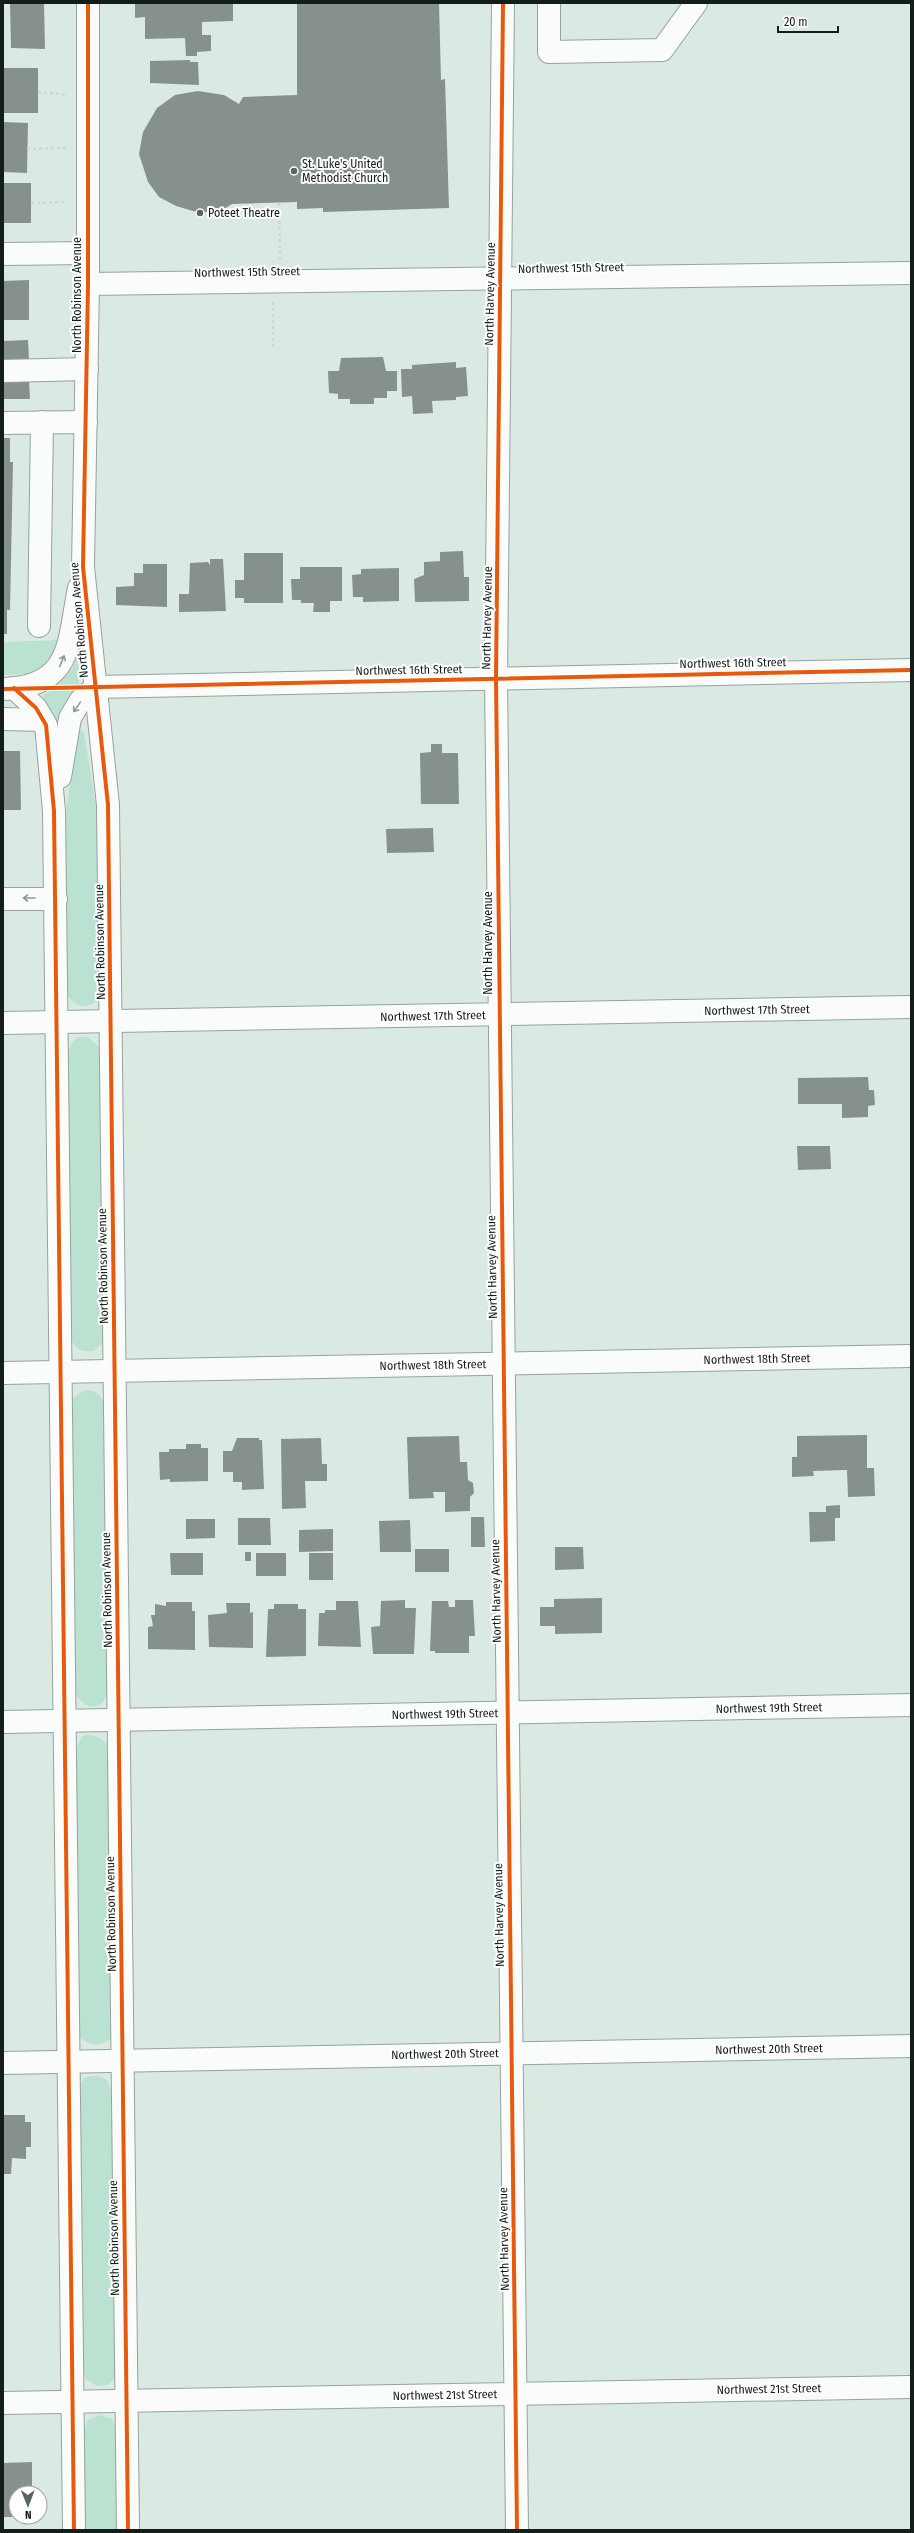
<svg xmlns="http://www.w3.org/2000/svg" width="914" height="2533" font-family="'Fira Sans Condensed',sans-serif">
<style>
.green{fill:#bbe1d1}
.building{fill:#86918d}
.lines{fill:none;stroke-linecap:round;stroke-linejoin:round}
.minor-casing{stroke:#97a29e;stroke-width:24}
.path{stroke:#d1d6d4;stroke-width:2.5;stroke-dasharray:3 3;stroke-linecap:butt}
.minor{stroke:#f9fcfb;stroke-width:22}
.cycleway-casing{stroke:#fff;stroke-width:6}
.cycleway{stroke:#e8590c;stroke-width:4}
.oneway{stroke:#929896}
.poi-dot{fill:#596560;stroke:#fff;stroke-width:1.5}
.labels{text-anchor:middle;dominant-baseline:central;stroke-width:4;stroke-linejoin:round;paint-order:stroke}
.poi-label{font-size:12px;fill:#131e1a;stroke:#fff;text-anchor:start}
.street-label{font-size:12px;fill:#131e1a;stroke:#fff}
</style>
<rect width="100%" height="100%" fill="#daeae3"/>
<g class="green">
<path d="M59 640 51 665 29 674 3 675V642Z"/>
<path d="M78 640H81L79 684 59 726 54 713 43 699 44 695C66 681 79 667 78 640Z"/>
<path d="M81 730 84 732 98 819 99 999C88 1010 76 1008 67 995L65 819 78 732Z"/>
<path d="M79 1037H88L100 1048 104 1337 102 1344 93 1351C80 1352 74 1348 70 1336L67 1054 73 1041Z"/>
<path d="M85 1390C98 1391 102 1395 105 1408L108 1692C100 1714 84 1709 74 1692L72 1408 73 1398Z"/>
<path d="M86 1735C97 1735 104 1738 108 1748L111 2038C101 2047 91 2046 80 2038L78 2032 75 1750 82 1737Z"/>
<path d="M91 2076H98L107 2080 111 2090 117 2372C114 2383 108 2386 97 2386L86 2379 83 2372 78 2088 85 2078Z"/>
<path d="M100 2415 112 2419 117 2429 118 2530H84L83 2432 88 2420Z"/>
</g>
<g class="building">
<path d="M10 3H44L45 49 11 48Z"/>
<path d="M135 3H233V21L202 22V35H211V51L197 52V56H186L185 38 145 39V17L135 18Z"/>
<path d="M297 3H439L441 80 445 79 449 208 323 212V208L297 209V202L232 204 224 209 200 213 176 206 159 197 148 182 139 154 143 132 157 108 175 95 198 91 224 95 239 104 243 97 297 95Z"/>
<path d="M190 60V62H198L199 85 150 83V61Z"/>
<rect x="3" y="68" width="35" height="45"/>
<path d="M3 122 28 123 27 173 3 172Z"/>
<rect x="3" y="183" width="28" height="40"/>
<path d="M29 280V320H3V281Z"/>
<path d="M28 340 29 360H3V341Z"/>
<path d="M383 357 386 371H397V391H387V398H374V404H350V399H338V394L329 393 328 371H339L341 358Z"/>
<path d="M456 362V368L466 367 468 396 456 397V400L432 401 433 413 413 414 412 396 402 397 401 369H412V365Z"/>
<path d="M29 381 30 399H3V382Z"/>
<path d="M3 438H10V462H13L10 610H7V634H3Z"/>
<path d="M463 551 464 577H469V601L415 602 414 579 424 575V562L440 561V552Z"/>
<path d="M244 553H283V603H244V598H235V580H244Z"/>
<path d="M210 559H223L226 611 179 612V594H189L190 563 208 562 210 565Z"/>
<path d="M143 564H167V607L116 605V587L134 586V573H143Z"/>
<path d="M300 567H342V601H330V612H313L314 603H301V600H292L291 579H300Z"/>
<path d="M399 568V601L363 602V597H353L352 575 361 574V569Z"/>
<path d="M431 744H442V753H458L459 804H421L420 753 431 752Z"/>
<path d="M3 751H20L21 810H3Z"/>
<path d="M433 828 434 852 387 853 386 829Z"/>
<path d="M868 1077 869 1090H874L875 1105 868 1106V1117L842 1118V1104H798V1078Z"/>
<path d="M797 1146H830L831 1169 798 1170Z"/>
<path d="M867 1435V1468H874L875 1496 848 1497 847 1470 813 1471 814 1476 792 1477V1457H797V1436Z"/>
<path d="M459 1436 460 1462H467L468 1480 473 1483 474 1493 470 1497V1511L445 1512V1492H433L434 1498 409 1499 407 1437Z"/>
<path d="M237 1438H259V1440H262L264 1489 242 1490V1482H233V1472H223V1451H232Z"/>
<path d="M321 1438 322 1464H327V1481H305L306 1508 282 1509 281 1439Z"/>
<path d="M186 1444H201V1448H208V1481L170 1482V1479L160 1480 159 1452H169V1449H186Z"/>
<path d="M840 1505V1518H835V1541L810 1542 809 1512H826V1506Z"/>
<path d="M471 1517H484L485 1547H471Z"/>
<path d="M238 1518H270L271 1545H238Z"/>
<path d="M186 1519H215V1538L186 1539Z"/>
<path d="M410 1520 411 1552H380L379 1521Z"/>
<path d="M333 1529V1551L299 1552V1530Z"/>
<path d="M555 1547H583L584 1569 555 1570Z"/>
<rect x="415" y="1549" width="34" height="23"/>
<rect x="245" y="1552" width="6" height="9"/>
<path d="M170 1553H203V1575H171Z"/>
<rect x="256" y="1553" width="30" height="23"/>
<rect x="309" y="1553" width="24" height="27"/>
<path d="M602 1598V1633L555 1634V1626H540V1607H554V1599Z"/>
<path d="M405 1600V1608H416L414 1654H373L371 1627 380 1626 381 1601Z"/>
<path d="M455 1600H473L475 1636H469V1653H435V1651H430L432 1601H448L449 1607H455Z"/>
<path d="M336 1601H358L361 1647 318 1646 319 1613H325V1610H336Z"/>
<path d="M166 1602H192V1611H195V1650L148 1649V1627L153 1626 151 1615H155V1604L166 1606Z"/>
<path d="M226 1603H250V1613L253 1612V1648L209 1647 208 1615 227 1613Z"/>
<path d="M274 1604H298V1609H306V1656L266 1657 268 1609H274Z"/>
<path d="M3 2115H25V2122H31V2147H26V2159L12 2158 11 2174H3Z"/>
<path d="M32 2462V2493H16V2517H3V2463Z"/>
</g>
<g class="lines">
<defs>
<g id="minor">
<path d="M88 3V284L83 567 108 805 128 2530"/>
<path d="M503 3 496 678 517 2530"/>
<path d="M549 3V52L662 50 696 3"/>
<path d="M3 254 88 253"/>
<path d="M88 284 911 273"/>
<path d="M3 371 87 369"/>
<path d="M3 423 86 422"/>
<path d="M39 626 42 422"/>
<path d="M95 687 911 670"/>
<path d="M14 688 36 708 46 725 54 811 74 2530"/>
<path d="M3 689C73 687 68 642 79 588"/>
<path d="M3 719 43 720"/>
<path d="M60 777 70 718 80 701 95 687"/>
<path d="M3 899H56"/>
<path d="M3 1023 911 1007"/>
<path d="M3 1373 911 1356"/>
<path d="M3 1722 911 1705"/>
<path d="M3 2063 911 2046"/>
<path d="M3 2403 911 2387"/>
</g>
</defs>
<use href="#minor" class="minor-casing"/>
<g class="path">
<path d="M38 92 68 95"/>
<path d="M27 149 68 148"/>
<path d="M31 203 67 202"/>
<path d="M279 203 280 260"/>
<path d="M273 302V348"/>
</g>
<use href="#minor" class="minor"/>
<defs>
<g id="cycleway">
<path d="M88 3V284L83 567 108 805 128 2530"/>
<path d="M503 3 496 678 517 2530"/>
<path d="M14 688 36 708 46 725 54 811 74 2530"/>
<path d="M3 689 911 670"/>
</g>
</defs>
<use href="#cycleway" class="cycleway-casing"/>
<use href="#cycleway" class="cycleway"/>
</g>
<defs><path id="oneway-shaft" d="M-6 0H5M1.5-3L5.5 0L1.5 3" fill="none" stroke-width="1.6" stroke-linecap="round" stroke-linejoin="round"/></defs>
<g class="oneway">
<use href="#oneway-shaft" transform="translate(62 661) rotate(-67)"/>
<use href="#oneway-shaft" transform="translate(77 707) rotate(125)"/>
<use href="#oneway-shaft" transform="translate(29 898) rotate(180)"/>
</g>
<g class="poi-dot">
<circle cx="294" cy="171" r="4"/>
<circle cx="200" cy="213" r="4"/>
</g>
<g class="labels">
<g class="poi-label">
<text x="302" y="164">St. Luke's United<tspan x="302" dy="14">Methodist Church</tspan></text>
<text x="208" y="213">Poteet Theatre</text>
</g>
<g class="street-label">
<text transform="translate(571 268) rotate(-1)">Northwest 15th Street</text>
<text transform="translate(247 272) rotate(-1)">Northwest 15th Street</text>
<text transform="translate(490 294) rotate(-89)">North Harvey Avenue</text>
<text transform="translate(77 295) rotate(-90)">North Robinson Avenue</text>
<text transform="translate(487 618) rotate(-89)">North Harvey Avenue</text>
<text transform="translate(79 620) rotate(-95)">North Robinson Avenue</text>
<text transform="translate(733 663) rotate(-1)">Northwest 16th Street</text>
<text transform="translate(409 670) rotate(-1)">Northwest 16th Street</text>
<text transform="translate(100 942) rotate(-91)">North Robinson Avenue</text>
<text transform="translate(488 943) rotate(-90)">North Harvey Avenue</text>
<text transform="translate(757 1010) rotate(-1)">Northwest 17th Street</text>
<text transform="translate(433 1016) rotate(-1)">Northwest 17th Street</text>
<text transform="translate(103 1266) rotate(-91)">North Robinson Avenue</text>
<text transform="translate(492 1267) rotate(-91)">North Harvey Avenue</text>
<text transform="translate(757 1359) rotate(-1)">Northwest 18th Street</text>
<text transform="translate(433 1365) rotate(-1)">Northwest 18th Street</text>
<text transform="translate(107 1590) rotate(-91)">North Robinson Avenue</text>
<text transform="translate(496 1591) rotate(-91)">North Harvey Avenue</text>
<text transform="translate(769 1708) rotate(-1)">Northwest 19th Street</text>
<text transform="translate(445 1714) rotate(-1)">Northwest 19th Street</text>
<text transform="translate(111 1914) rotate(-91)">North Robinson Avenue</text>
<text transform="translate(499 1915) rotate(-91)">North Harvey Avenue</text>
<text transform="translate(769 2049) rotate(-1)">Northwest 20th Street</text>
<text transform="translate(445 2054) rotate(-1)">Northwest 20th Street</text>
<text transform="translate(114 2238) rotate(-91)">North Robinson Avenue</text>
<text transform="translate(504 2239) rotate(-91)">North Harvey Avenue</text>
<text transform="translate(769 2389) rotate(-1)">Northwest 21st Street</text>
<text transform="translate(445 2395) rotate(-1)">Northwest 21st Street</text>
</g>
</g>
<rect width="914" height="2533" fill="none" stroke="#131e1a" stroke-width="8"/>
<g transform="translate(28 2505) rotate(179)"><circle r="19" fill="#ffffff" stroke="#a1a5a3"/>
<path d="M0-3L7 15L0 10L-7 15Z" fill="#596560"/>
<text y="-6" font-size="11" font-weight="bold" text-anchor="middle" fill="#131e1a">N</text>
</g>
<path d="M778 26v6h60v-6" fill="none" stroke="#131e1a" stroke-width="2"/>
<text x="784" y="26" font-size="12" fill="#131e1a" stroke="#ffffff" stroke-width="3" paint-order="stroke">20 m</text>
</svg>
